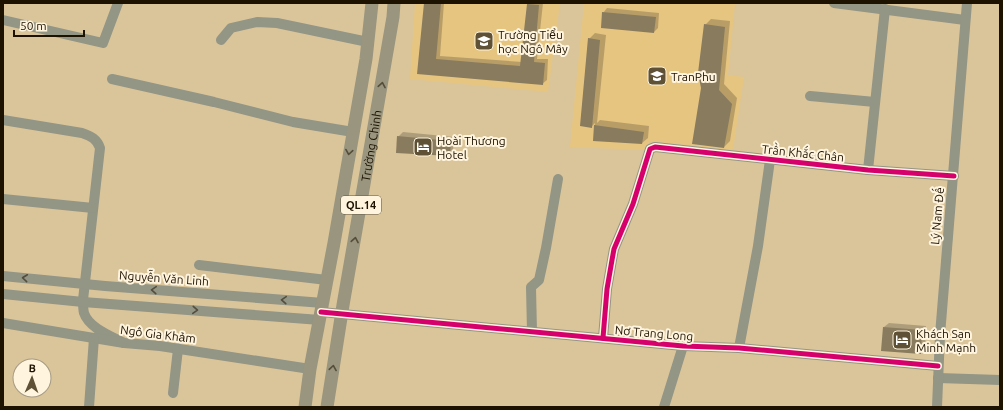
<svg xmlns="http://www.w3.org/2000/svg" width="1003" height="410" font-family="Ubuntu,sans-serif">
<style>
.built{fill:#e6c581}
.shadow{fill:#0003}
.building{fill:#897b5e}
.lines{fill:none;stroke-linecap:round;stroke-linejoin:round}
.minor{stroke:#939585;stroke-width:10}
.major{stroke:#99957e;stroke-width:13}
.cycleway-casing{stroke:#fff4dd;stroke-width:8}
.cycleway{stroke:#d6006c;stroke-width:5}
.oneway{stroke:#554d39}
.oneway2{stroke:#524d3c}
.labels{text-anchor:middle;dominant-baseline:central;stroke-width:4;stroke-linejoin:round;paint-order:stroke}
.shield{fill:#fff4dd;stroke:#615642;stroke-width:1}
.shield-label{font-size:11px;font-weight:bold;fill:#1d1200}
.poi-label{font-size:12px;fill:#1d1200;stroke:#fff4dd;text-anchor:start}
.street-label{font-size:12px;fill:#1d1200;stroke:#fff4dd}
</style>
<rect width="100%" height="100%" fill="#dac59a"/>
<g class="built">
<path d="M415 3H560L548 92 410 79Z"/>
<path d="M584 3 735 4 728 75 744 77 733 150 650 141 644 150 570 147Z"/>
</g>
<g class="shadow">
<path d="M425 3H444L440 56 522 62 528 4 529 3H543L537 59H548L547 80 542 84 418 73Z"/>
<path d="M607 8 659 13 658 28 654 32 603 13Z"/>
<path d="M711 19 730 21 724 84 737 98 730 141 724 147 702 88 705 25Z"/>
<path d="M595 33 606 35 597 123 600 120 649 126 648 138 642 143 594 140 595 123 592 126 589 39Z"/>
<path d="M403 132 454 137 453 151 449 155 398 137Z"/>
<path d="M889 323 926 326 925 349 921 353 884 327Z"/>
</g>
<g class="building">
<path d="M424 3H441L436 59 520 66 527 4 539 5 534 62 545 63 543 85 417 74Z"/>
<path d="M602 12 656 17 654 33 601 28Z"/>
<path d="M704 24 725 27 719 90 732 104 724 148 692 144 701 88 698 73Z"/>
<path d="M588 38 600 40 592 128 580 126Z"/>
<path d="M594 125 644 132 642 144 593 141Z"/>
<path d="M397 136 451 141 450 156 396 153Z"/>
<path d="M883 327 922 330 921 354 881 351Z"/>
</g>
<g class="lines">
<g class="minor">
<path d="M834 3 965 20"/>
<path d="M3 20 103 43 118 3"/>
<path d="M221 40 231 28 257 22 277 23 368 42"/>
<path d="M112 79 214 102 293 122 353 132"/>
<path d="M810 96 875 102"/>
<path d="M3 120 82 133C91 136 97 139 100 148L83 300C83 304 83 309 84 313 89 328 111 336 124 343"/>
<path d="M868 170 885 9"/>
<path d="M3 199 93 208"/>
<path d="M199 265 327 280"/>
<path d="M3 276 105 286 323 303"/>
<path d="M3 294 83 302 320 320"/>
<path d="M321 312 683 346 739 348 938 366"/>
<path d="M3 323 124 343 160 346 310 369"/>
<path d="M532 332 531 287 539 280 546 248 558 179"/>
<path d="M603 338 607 289 612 260 614 249 633 204 650 149 655 147 868 170 954 176"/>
<path d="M739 348 758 246 770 160"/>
<path d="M938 378 1000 380"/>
<path d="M173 393 178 349"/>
<path d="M89 407 94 338"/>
<path d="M664 407 683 346"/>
<path d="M937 407 940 335 967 3"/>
</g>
<g class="major">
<path d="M305 407 310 369 334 243 366 59 372 3"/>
<path id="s1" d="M327 407 343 305 393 17 394 3"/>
</g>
<defs>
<g id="cycleway">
<path d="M321 312 683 346 739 348 938 366"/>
<path d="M603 338 607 289 612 260 614 249 633 204 650 149 655 147 868 170 954 176"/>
</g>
</defs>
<use href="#cycleway" class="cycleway-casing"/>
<use href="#cycleway" class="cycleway"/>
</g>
<defs><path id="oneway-chevron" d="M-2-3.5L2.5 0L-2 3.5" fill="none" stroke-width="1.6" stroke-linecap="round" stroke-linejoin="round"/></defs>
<g class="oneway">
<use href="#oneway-chevron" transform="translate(382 85) rotate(-80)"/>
<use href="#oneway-chevron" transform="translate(349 152) rotate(99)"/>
<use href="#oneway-chevron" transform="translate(355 240) rotate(-80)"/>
<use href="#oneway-chevron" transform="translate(333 368) rotate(-81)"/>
</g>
<g class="oneway2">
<use href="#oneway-chevron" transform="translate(25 278) rotate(-174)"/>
<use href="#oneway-chevron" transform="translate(154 290) rotate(-176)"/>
<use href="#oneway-chevron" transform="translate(284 300) rotate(-176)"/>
<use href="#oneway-chevron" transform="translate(195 310) rotate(4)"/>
</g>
<defs>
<symbol id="school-square" viewBox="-11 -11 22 22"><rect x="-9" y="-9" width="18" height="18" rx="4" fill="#5f5136" stroke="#fff4dd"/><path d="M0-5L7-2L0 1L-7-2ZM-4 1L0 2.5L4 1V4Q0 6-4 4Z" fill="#fff"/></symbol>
<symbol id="hotel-square" viewBox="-11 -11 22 22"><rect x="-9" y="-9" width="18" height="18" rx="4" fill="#5f5136" stroke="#fff4dd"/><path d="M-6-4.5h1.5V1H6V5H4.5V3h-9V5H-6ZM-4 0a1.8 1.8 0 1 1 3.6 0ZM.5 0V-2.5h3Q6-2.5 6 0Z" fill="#fff"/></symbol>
</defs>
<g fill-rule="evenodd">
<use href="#school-square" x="473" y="30" width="22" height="22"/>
<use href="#school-square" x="646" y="65" width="22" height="22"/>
<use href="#hotel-square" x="412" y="136" width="22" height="22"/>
<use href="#hotel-square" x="891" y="329" width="22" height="22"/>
</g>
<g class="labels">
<rect class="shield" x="341" y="196" width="40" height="18" rx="3"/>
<g class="shield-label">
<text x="361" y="205">QL.14</text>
</g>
<g class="poi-label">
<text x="498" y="34">Trường Tiểu<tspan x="498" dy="14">học Ngô Mây</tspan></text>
<text x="671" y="76">TranPhu</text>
<text x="437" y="140">Hoài Thương<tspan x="437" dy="14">Hotel</tspan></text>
<text x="916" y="333">Khách Sạn<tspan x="916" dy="14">Minh Mạnh</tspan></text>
</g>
<g class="street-label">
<text stroke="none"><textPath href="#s1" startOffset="265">Trường Chinh</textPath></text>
<text transform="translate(803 153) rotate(6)">Trần Khắc Chân</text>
<text transform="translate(937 216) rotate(-85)">Lý Nam Đế</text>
<text transform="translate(164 278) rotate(4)">Nguyễn Văn Linh</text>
<text transform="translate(654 333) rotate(5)">Nơ Trang Long</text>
<text transform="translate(158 334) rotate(7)">Ngô Gia Khảm</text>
</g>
</g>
<rect width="1003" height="410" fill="none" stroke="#1d1200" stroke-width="8"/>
<g transform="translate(32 378) rotate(2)"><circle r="19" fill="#fff4dd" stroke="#a59a85"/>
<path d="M0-3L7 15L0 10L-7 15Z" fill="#5f5136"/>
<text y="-6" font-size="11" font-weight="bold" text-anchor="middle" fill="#1d1200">B</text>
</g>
<path d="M14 30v6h70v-6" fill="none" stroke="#1d1200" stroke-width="2"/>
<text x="20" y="30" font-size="12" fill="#1d1200" stroke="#fff4dd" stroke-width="3" paint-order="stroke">50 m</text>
</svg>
